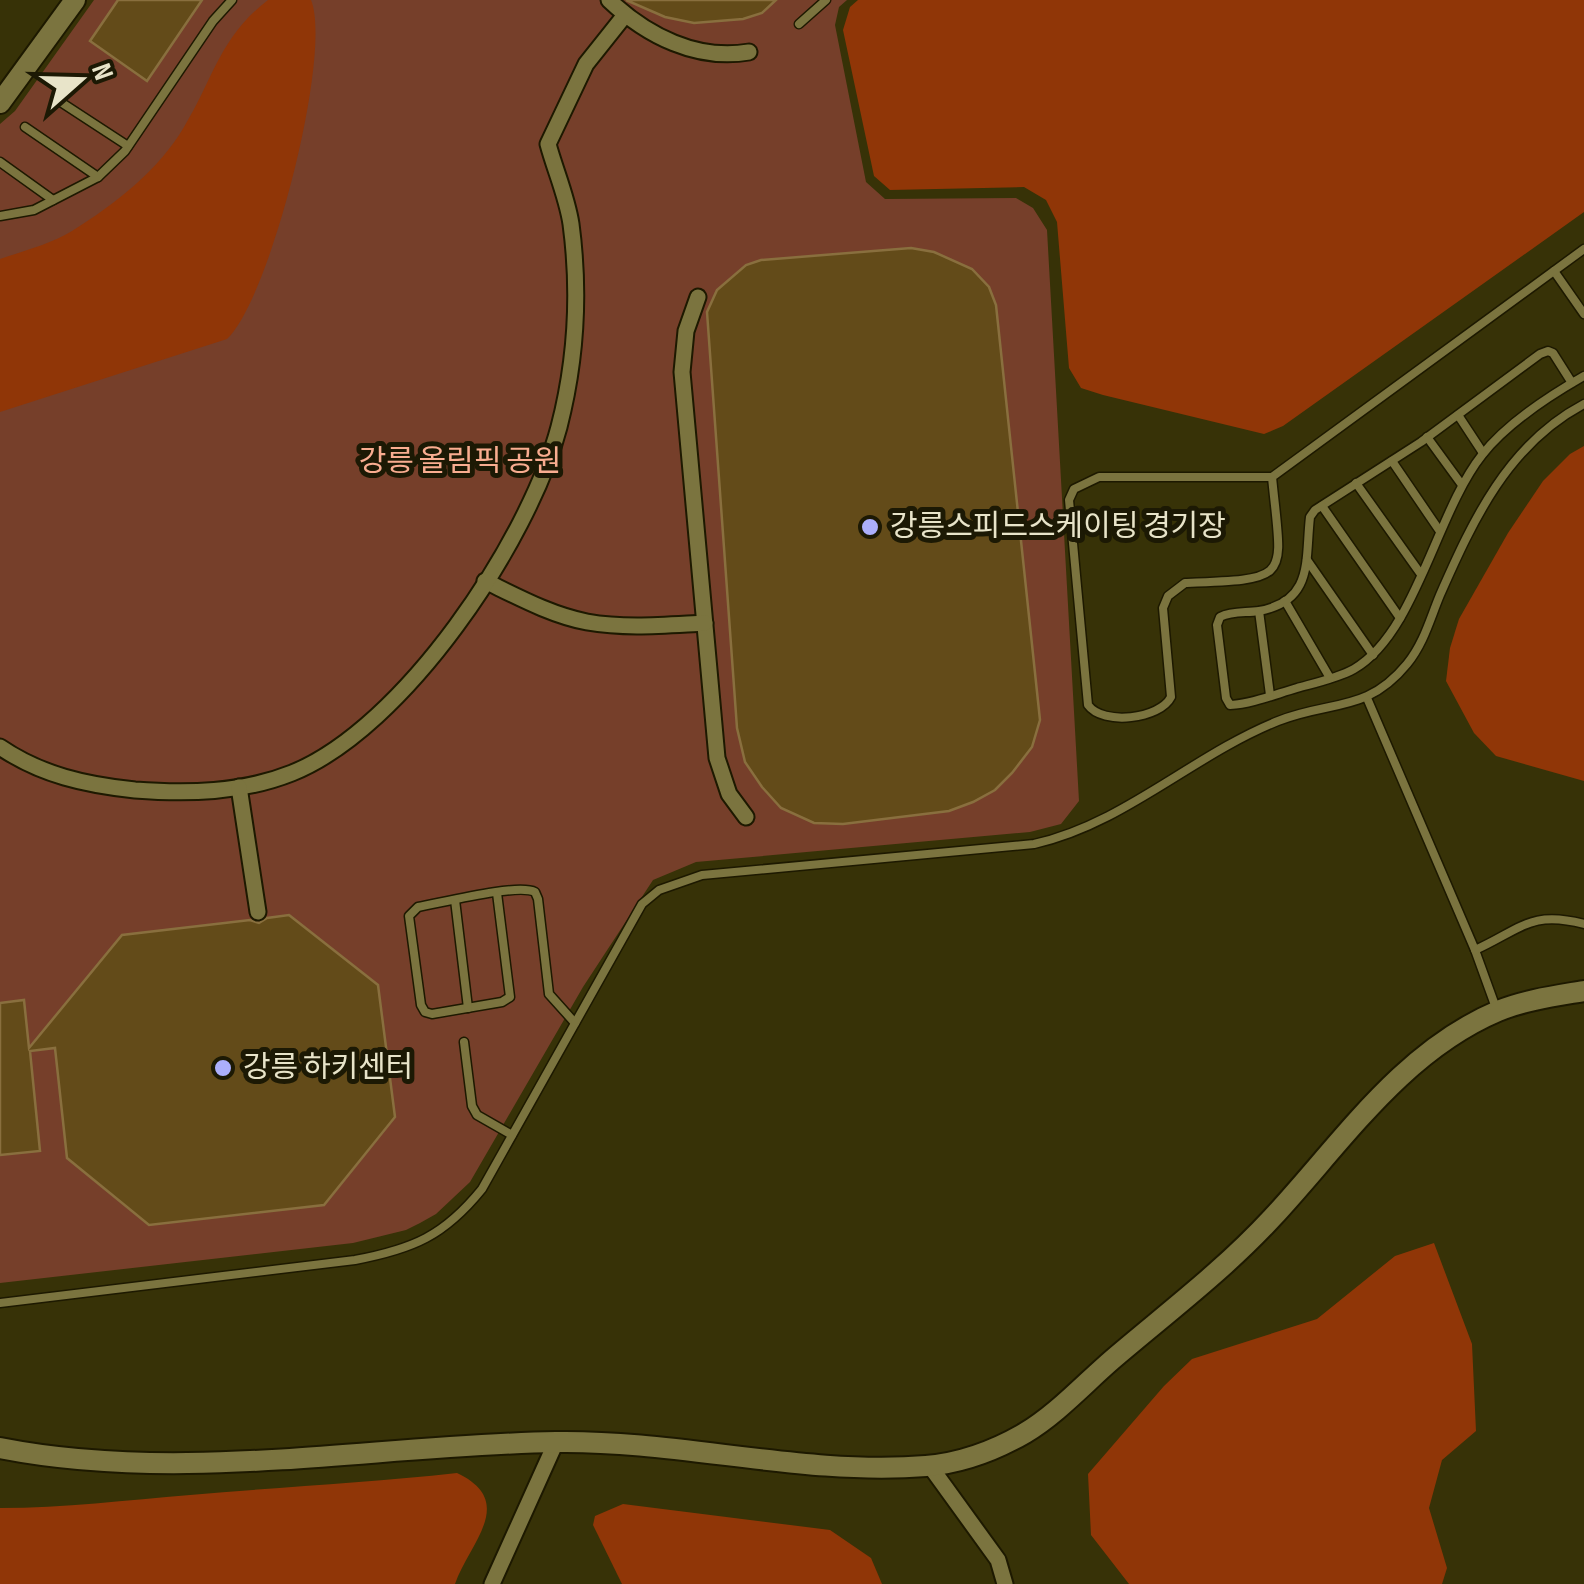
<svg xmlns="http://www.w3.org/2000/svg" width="1584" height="1584" font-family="'Sofia Sans Condensed','Noto Sans KR',sans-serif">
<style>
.green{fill:#763f2a}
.forest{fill:#903607}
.building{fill:#634b19;stroke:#896f3e;stroke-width:2.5}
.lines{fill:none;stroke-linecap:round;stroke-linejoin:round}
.lane-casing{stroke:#1d1900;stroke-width:11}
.street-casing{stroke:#1d1900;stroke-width:19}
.secondary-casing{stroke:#1d1900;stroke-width:24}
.lane{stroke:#7b743f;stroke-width:8}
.street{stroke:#7b743f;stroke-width:15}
.secondary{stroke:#7b743f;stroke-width:20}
.poi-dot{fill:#acaffb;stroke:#1c1904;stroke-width:4}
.labels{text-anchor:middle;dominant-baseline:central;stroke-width:10;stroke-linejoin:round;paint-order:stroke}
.park-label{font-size:30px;fill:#f9ad90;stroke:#1c1904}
.poi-label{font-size:30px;fill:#e8e4c9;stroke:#1c1904;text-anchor:start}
</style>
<rect width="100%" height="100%" fill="#373207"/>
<path class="green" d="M94 0H847L839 7 835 25 866 182 885 199 1016 198 1033 208 1047 230 1079 801 1061 824 1030 832 696 862 653 880 583 987 470 1182 436 1214 420 1223 406 1230 353 1243 0 1283V124L15 111Z"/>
<g class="forest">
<path d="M268 0H311C333 53 270 299 227 339L0 412V259C23 251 51 244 72 231 114 205 159 170 184 127 214 78 219 38 268 0Z"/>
<path d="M858 0H1584V212L1283 426 1264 434 1103 395 1081 388 1069 368 1057 222 1046 200 1024 187 890 190 874 176 843 30 850 7Z"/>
<path d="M1584 446V781L1496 756 1474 733 1446 681 1450 648 1459 619 1508 533 1543 481 1570 454Z"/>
<path d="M1434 1243 1472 1344 1476 1431 1442 1460 1429 1508 1447 1568 1442 1584H1129L1091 1535 1088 1474 1164 1386 1192 1359 1317 1319 1395 1256Z"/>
<path d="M457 1473C518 1502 469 1543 455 1584H0V1508C64 1508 127 1500 190 1495 279 1487 368 1483 457 1473Z"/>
<path d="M623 1504 830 1530 871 1558 882 1584H622L593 1525 595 1516Z"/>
</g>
<g class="building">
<path d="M118 0H202L147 81 90 41Z"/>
<path d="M626 0H776L762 13 743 19 694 23 665 17Z"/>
<path d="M911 248 934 252 972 269 989 287 996 305 1040 720 1032 747 1012 773 995 790 973 802 949 811 843 824 814 823 781 808 762 787 745 762 737 728 707 312 717 290 746 265 761 260Z"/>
<path d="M289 915 378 985 395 1117 324 1205 149 1225 67 1158 55 1048 30 1051 40 1151 0 1155V1003L24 1000 29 1048 122 935 250 920 259 923 267 918Z"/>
</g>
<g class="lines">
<defs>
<g id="lane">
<path d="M799 24 826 0"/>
<path d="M56 99 128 146"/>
<path d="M25 127 98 177"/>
<path d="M0 162 53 200"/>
<path d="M0 216 34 210 98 177 125 151 213 21 232 0"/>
<path d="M1554 271 1584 314"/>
<path d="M1572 383 1553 353 1548 351 1540 354 1421 442 1315 510 1310 517C1305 560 1314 601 1259 611 1245 613 1232 611 1220 617L1217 625 1226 698 1230 705C1252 704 1276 694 1297 688 1315 683 1338 678 1354 669 1416 633 1436 513 1482 455 1507 423 1549 396 1584 376"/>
<path d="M1458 415 1483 453"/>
<path d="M1427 437 1462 485"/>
<path d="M1392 461 1439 530"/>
<path d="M1272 477C1282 580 1294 579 1185 583L1168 596 1163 608 1171 697C1160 719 1103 726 1088 705L1069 500 1074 489 1099 477H1272L1584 249"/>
<path d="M1356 483 1420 573"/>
<path d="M1322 506 1400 618"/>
<path d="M1307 560 1373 655"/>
<path d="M1285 601 1330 678"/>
<path d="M1259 611 1270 695"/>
<path d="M1367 698 1475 950 1496 1008"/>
<path d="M497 893 510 997 502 1002 432 1014 425 1012 421 1005 409 916 418 907C441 903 518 883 535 892L538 899 549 994 575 1023"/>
<path d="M455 900 468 1008"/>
<path d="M1475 950C1521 929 1531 910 1584 924"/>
<path d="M464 1042 472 1106 477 1115 512 1135"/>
<path d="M0 1303 355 1260C413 1249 444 1236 482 1189L642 904 659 890 702 875 1034 844C1124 824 1193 755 1278 721 1331 700 1367 713 1407 664 1424 643 1430 619 1440 595 1473 520 1508 444 1584 404"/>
</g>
<g id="street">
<path d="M609 0C647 36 697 61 749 52"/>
<path d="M698 297 686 331 682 372 717 758 729 794 746 817"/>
<path d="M485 581C518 597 551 615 587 622 626 629 666 625 705 623"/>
<path d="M0 747C41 775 86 785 135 790 187 794 242 793 292 773 404 728 529 541 559 427 576 361 580 292 571 224 567 197 555 170 548 144L586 64 625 15"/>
<path d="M239 787 258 912"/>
<path d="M930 1466 998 1560 1005 1584"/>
<path d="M492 1584 556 1442"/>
</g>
<g id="secondary">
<path d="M0 103 75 0"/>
<path d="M0 1448C183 1484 372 1445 556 1442 679 1440 805 1476 926 1466 962 1463 994 1451 1025 1433 1057 1414 1085 1383 1113 1359 1167 1313 1224 1270 1272 1218 1341 1144 1401 1052 1498 1011 1525 1000 1555 996 1584 991"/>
</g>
</defs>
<use href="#lane" class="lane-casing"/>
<use href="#street" class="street-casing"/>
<use href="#secondary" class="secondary-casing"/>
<use href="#lane" class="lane"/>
<use href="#street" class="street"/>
<use href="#secondary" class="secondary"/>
</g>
<g class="poi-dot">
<circle cx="870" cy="527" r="10"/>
<circle cx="223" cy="1068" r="10"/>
</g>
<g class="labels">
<g class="park-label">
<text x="460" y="462">강릉 올림픽 공원</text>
</g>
<g class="poi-label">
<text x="890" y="527">강릉스피드스케이팅 경기장</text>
<text x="243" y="1068">강릉 하키센터</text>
</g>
</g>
<g transform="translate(80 80) rotate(70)" stroke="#1c1904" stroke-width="8" paint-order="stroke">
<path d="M0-8L18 38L0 25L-18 38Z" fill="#e8e4c9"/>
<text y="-15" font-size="28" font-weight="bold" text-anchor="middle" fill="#e8e4c9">N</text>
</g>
</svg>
